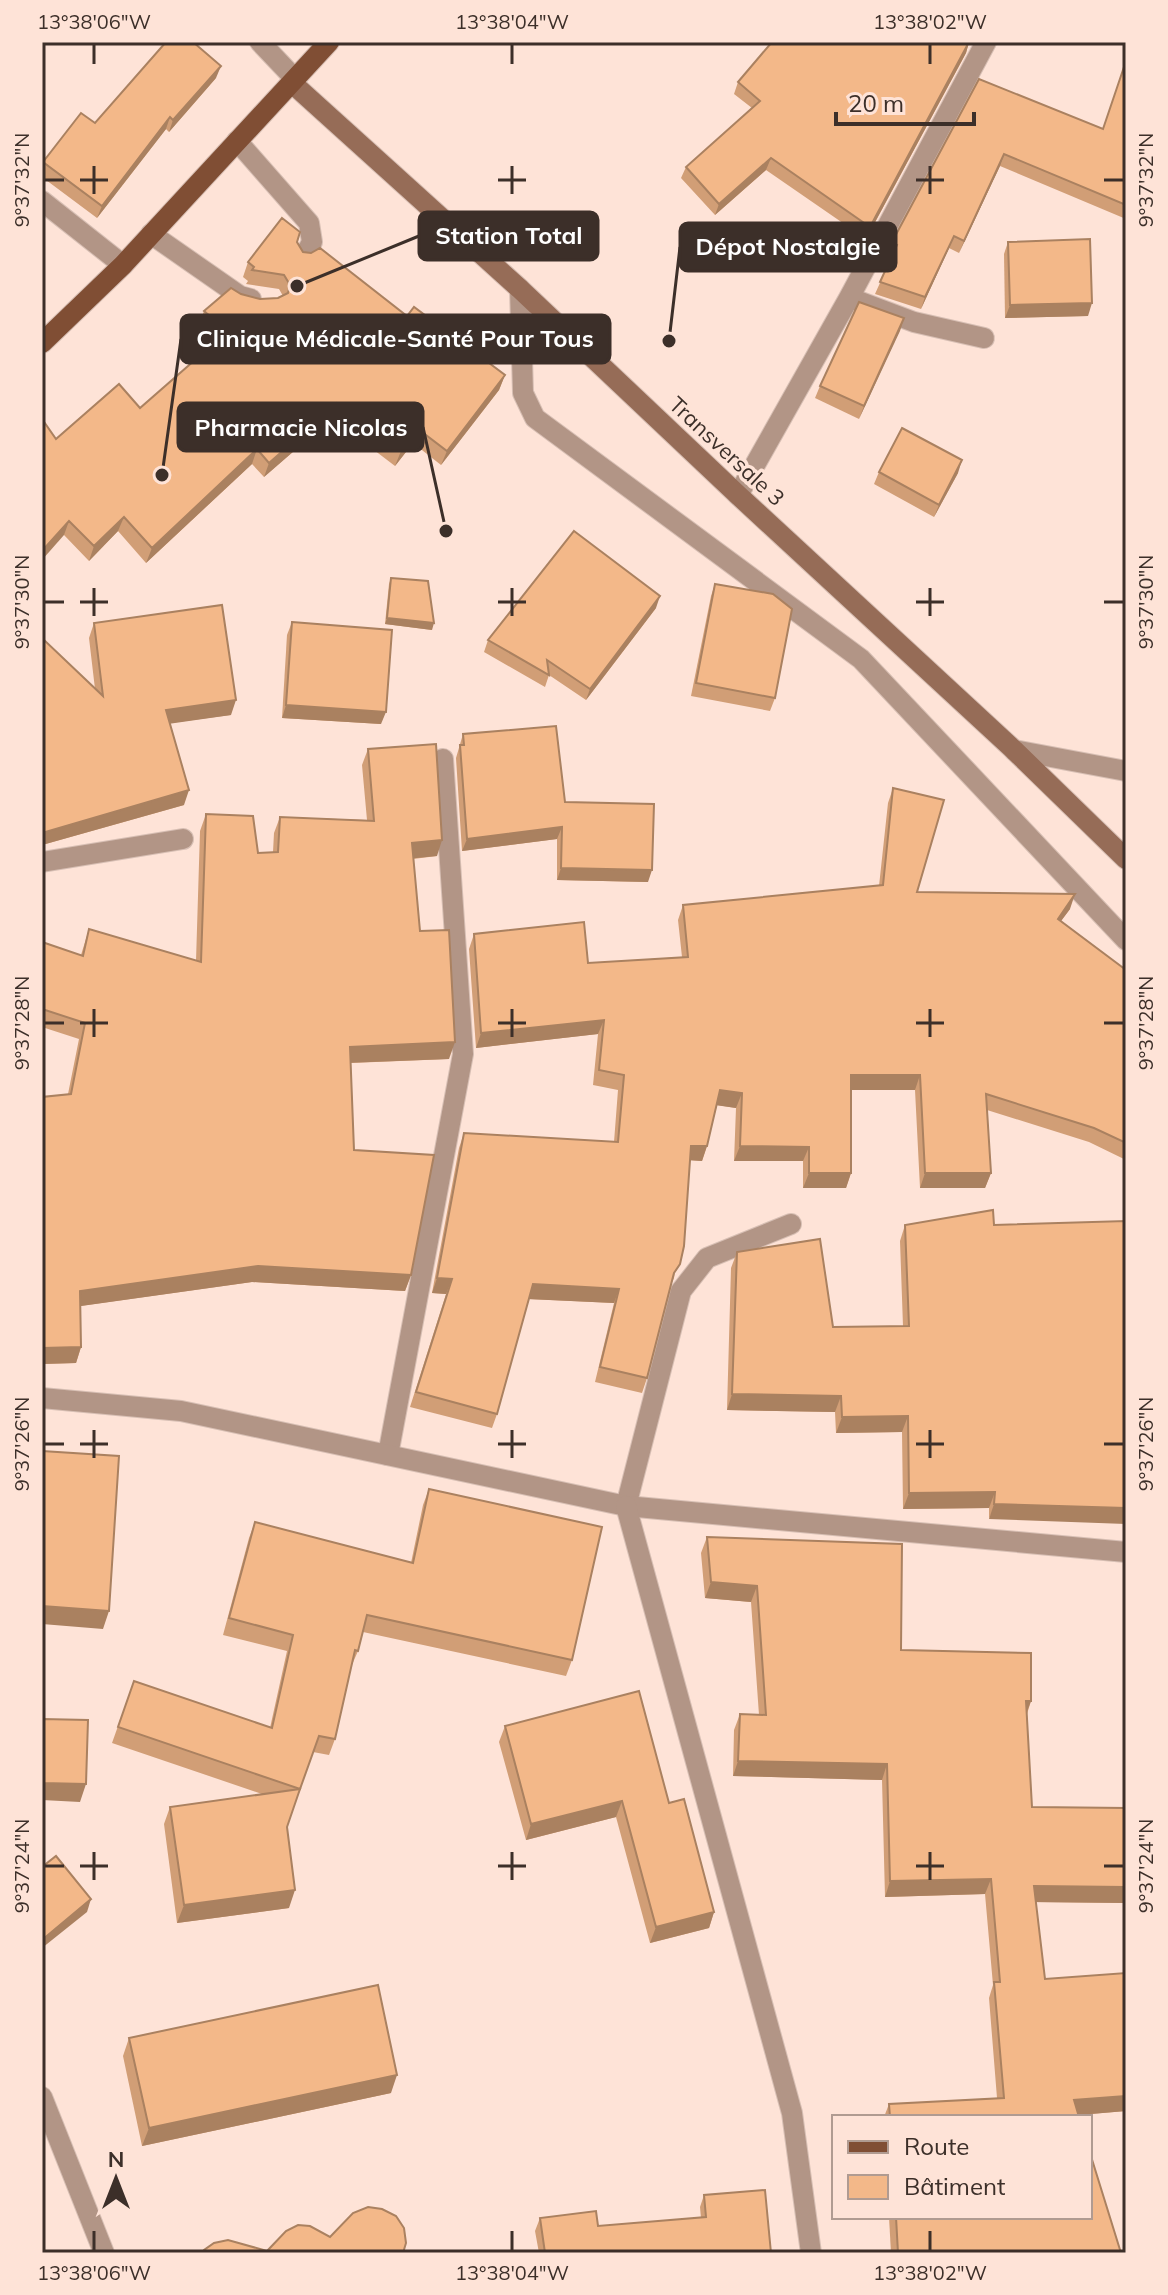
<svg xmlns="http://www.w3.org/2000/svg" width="1168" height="2295" font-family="Mulish,sans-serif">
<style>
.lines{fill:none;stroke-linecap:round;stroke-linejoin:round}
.lane-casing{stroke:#d7bfb4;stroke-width:22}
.street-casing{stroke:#d7bfb4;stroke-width:22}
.secondary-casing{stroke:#d7bfb4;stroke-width:22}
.primary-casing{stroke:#d7bfb4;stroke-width:22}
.lane{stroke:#b29586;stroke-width:20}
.street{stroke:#b29586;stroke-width:20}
.secondary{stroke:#966c57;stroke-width:20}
.primary{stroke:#804e34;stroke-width:20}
.wall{fill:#d19e76}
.shaded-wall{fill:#aa8160}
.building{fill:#f3b889;stroke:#aa8160;stroke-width:2}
.ticks{fill:none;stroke:#3c2f29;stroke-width:3}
.labels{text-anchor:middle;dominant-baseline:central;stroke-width:7;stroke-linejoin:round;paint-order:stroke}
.street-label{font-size:22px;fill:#3c2f29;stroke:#fee3d7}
.leader{fill:none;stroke:#3c2f29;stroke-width:3}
.callout-dot{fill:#3c2f29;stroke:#fee3d7;stroke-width:3}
.callout{fill:#3c2f29;stroke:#3c2f29;stroke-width:3}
.callout-label{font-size:24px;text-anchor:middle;font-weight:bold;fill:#fff}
.neatline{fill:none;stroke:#3c2f29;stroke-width:3}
.ticks-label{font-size:20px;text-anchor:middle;fill:#3c2f29}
</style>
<rect width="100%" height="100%" fill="#fee3d7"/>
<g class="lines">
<defs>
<g id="lane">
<path d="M260 42 295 79"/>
<path d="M237 141 309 223 312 242 305 255"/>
<path d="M151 234 240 296 251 299"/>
<path d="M853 299 914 322 984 338"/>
<path d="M42 862 183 839"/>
<path d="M388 1455 463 1054 443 759"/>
<path d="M626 1506 681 1291 707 1258 791 1224"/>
</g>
<g id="street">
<path d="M42 201 123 265"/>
<path d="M520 289 523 393 535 418 861 659 1126 940"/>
<path d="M738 495 849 298 986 42"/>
<path d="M1014 750 1126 771"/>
<path d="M42 1398 181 1411 626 1506 1126 1552"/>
<path d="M626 1506 792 2113 811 2253"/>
<path d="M42 2097 104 2253"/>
</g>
<path id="secondary" d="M292 83 520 289 738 495 1014 750 1126 859"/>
<path id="primary" d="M42 343 123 265 329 42"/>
</defs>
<use href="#lane" class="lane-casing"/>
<use href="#street" class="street-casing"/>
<use href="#secondary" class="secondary-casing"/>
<use href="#primary" class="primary-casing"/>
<use href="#lane" class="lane"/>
<use href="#street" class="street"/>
<use href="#secondary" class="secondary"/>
<use href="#primary" class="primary"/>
</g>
<g class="wall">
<path d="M969 42 966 53 866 239 766 170 715 215 681 178 686 167 752 108 734 94 738 82Z"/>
<path d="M1126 60V219L1000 166 959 253 949 248 921 309 875 294 892 256 888 254 892 242 979 79 1103 129Z"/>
<path d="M216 78 169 132 166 129 97 218 42 177 43 162 95 123Z"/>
<path d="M297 242 303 252 505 375 499 390 441 465 413 443 395 466 332 418 264 477 252 464 146 563 118 531 89 561 64 535 56 439 140 408 217 341 199 325 204 311 241 294 260 299 278 298 283 296 279 289 246 284 248 281 243 277 248 262Z"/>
<path d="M1008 242 1088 316 1005 318 1004 254Z"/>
<path d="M904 318 859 419 815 398 820 386Z"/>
<path d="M879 472 958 473 934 517 874 484Z"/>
<path d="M391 578 432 630 385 624 389 584Z"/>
<path d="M715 584 775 698 770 711 691 696 711 596Z"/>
<path d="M656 608 586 700 549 675 545 687 484 652 488 640Z"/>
<path d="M292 622 381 724 282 718 287 635Z"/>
<path d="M94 623 231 715 170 723 184 805 42 845V638L95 689 89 638Z"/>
<path d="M463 734 565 802 648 882 557 880V839L462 851 456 758Z"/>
<path d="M368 749 437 856 413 859 420 931 449 1059 351 1063 354 1150 411 1275 405 1291 252 1282 80 1306 81 1347 76 1363 42 1364V1097L68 1094 79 1039 42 1027V942L81 955 89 929 196 961 200 831 206 814 258 853 273 852 274 833 280 817 367 820 362 765Z"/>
<path d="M893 788 917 892 1070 909 1061 921 1126 970V1160L1089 1142 987 1110 991 1173 985 1188H920L915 1090H851V1173L846 1188H803V1161H734L736 1108 717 1105 707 1146 702 1161 690 1160 674 1278 671 1284 647 1378 642 1393 595 1382 614 1303 529 1299 497 1414 492 1428 410 1407 446 1294 432 1293 459 1148 464 1133 614 1142 618 1090 593 1085 598 1034 476 1048 469 949 474 934 588 963 682 957 678 920 683 905 879 886 888 803Z"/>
<path d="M1126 1221 989 1519V1508L903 1509 902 1432 836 1433 835 1412 727 1410 731 1268 737 1252 833 1327 903 1326 900 1241 905 1225H994Z"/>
<path d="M429 1489 572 1660 566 1676 363 1632 358 1651 351 1667 335 1739 329 1755 313 1752 287 1827 289 1908 177 1923 164 1824 170 1807 262 1794 112 1743 134 1681 270 1728 287 1651 223 1635 249 1538 255 1522 411 1563 423 1505Z"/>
<path d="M707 1537 901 1650 1031 1701 1027 1714 1032 1807 1126 1903 1036 1902 1045 1979 1126 1973V2111L1078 2115 1079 2117H884L889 2104 997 2098 989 1998 993 1985 985 1894 885 1897 882 1780 733 1776 734 1730 740 1714 759 1715 751 1602 705 1598 701 1553Z"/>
<path d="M505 1726 669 1803 714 1912 709 1928 650 1943 616 1817 526 1840 499 1742Z"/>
<path d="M129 2038 391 2093 142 2146 123 2056Z"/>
<path d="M704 2195 771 2253H539L535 2231 540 2218 598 2226 701 2218 700 2207Z"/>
<path d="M889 2217H1090L1121 2253H891Z"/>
</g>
<g class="shaded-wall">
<path d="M969 42 966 53 866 239 870 227Z"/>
<path d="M221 66 216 78 169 132 173 120Z"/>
<path d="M170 117 166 129 97 218 102 206Z"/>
<path d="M1004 154 1000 166 959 253 964 241Z"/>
<path d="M771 158 766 170 715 215 719 204Z"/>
<path d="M954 236 949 248 921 309 925 297Z"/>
<path d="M1092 303 1088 316 1005 318 1010 305Z"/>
<path d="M904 318 900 331 859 419 864 406Z"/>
<path d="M505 375 499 390 441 465 447 451Z"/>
<path d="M337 403 332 418 264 477 269 463Z"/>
<path d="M418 429 413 443 395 466 401 451Z"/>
<path d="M257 449 252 464 146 563 152 548Z"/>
<path d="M962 460 958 473 934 517 939 505Z"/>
<path d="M124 517 118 531 89 561 94 546Z"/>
<path d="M69 521 64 535 42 560V551Z"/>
<path d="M660 596 656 608 586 700 590 689Z"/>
<path d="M387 618 434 623 432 630 385 624Z"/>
<path d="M236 700 231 715 161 725 166 710Z"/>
<path d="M286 705 386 712 381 724 282 718Z"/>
<path d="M189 790 184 805 42 845V833Z"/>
<path d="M562 827 557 839 462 851 467 839Z"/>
<path d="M442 840 437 856 406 859 412 843Z"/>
<path d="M561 868 652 870 648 882 557 880Z"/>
<path d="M1075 894 1070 909 1052 933 1058 919Z"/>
<path d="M604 1020 598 1034 476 1048 481 1033Z"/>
<path d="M455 1042 449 1059 344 1063 350 1047Z"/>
<path d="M851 1075H920L915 1090H846Z"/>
<path d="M720 1090 742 1093 736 1108 715 1105Z"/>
<path d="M691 1146H707L702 1161 685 1160Z"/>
<path d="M740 1146 809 1147 803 1161H734Z"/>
<path d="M809 1173H851L846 1188H803Z"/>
<path d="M925 1173H991L985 1188H920Z"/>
<path d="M258 1266 411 1275 405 1291 252 1282 74 1307 80 1291Z"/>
<path d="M437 1278 452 1279 446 1294 432 1293Z"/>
<path d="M533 1284 619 1289 614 1303 527 1299Z"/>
<path d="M81 1347 76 1363 42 1364V1348Z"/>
<path d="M732 1394 841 1396 835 1412 727 1410Z"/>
<path d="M908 1416 902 1432 836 1433 842 1417Z"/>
<path d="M995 1492 989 1508 903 1509 909 1493Z"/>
<path d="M994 1504 1126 1508V1524L989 1519Z"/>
<path d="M711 1582 757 1586 751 1602 705 1598Z"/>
<path d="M42 1606 109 1611 103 1629 42 1624Z"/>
<path d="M1026 1701H1031L1025 1717Z"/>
<path d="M738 1761 887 1764 882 1780 733 1776Z"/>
<path d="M42 1783 86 1784 80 1802 42 1800Z"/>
<path d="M622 1801 616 1817 526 1840 531 1824Z"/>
<path d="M991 1879 985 1894 885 1897 890 1881Z"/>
<path d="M1034 1886 1126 1887V1903L1028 1902Z"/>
<path d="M295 1890 289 1908 177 1923 184 1905Z"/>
<path d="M91 1899 87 1912 42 1948V1940Z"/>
<path d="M714 1912 709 1928 650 1943 656 1927Z"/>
<path d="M397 2075 391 2093 142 2146 149 2128Z"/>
<path d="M1126 2096V2111L1068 2116 1074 2100Z"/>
</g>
<g class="building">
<path d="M166 42H193L221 66 173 120 170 117 102 206 43 162 81 113 95 123Z"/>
<path d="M772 42H969L870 227 771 158 719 204 686 167 760 101 738 82Z"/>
<path d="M1126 61V205L1004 154 964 241 954 236 925 297 880 282 897 245 892 242 979 79 1103 129Z"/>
<path d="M282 218 300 232 297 242 303 252 311 253 320 248 407 316 414 307 505 375 447 451 418 429 401 451 337 403 269 463 257 449 152 548 124 517 94 546 69 521 42 551V419L56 439 119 384 140 408 228 331 204 311 231 288 241 294 260 299 278 298 288 293 290 285 284 275 252 270 254 267 248 262Z"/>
<path d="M1090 239 1092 303 1010 305 1008 242Z"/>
<path d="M859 302 904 318 864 406 820 386Z"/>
<path d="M902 428 962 460 939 505 879 472Z"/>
<path d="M574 531 660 596 590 689 547 660 549 675 488 640Z"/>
<path d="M391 578 428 581 434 623 387 618Z"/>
<path d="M715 584 773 594 792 609 775 698 696 683Z"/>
<path d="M222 605 236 700 166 710 189 790 42 833V638L103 696 94 623Z"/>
<path d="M292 622 392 630 386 712 286 705Z"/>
<path d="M556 726 565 802 654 804 652 870 561 868 562 827 467 839 460 745H464L463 734Z"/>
<path d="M436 744 442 840 412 843 420 931 449 930 455 1042 350 1047 354 1150 434 1155 411 1275 258 1266 80 1291 81 1347 42 1348V1097L71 1094 85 1023 42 1009V942L83 956 89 929 201 962 206 814 253 816 258 853 278 852 280 817 374 821 368 749Z"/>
<path d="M893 788 944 800 917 892 1075 894 1058 919 1126 970V1143L1094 1128 986 1094 991 1173H925L920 1075H851V1173H809V1147L740 1146 742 1093 720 1090 707 1146H691L684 1246 680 1264 674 1273 647 1378 600 1367 619 1289 533 1284 497 1414 416 1392 452 1279 437 1278 464 1133 618 1142 624 1075 599 1070 604 1020 481 1033 474 934 584 922 588 963 688 957 683 905 883 885Z"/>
<path d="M993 1210 994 1225 1126 1221V1508L994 1504 995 1492 909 1493 908 1416 842 1417 841 1396 732 1394 737 1252 820 1239 833 1327 909 1326 905 1225Z"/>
<path d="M42 1451 119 1456 109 1611 42 1606Z"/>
<path d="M429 1489 602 1527 572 1660 367 1615 358 1651 355 1650 335 1739 319 1736 300 1789 118 1727 134 1681 272 1728 293 1635 229 1618 255 1522 413 1563Z"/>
<path d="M707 1537 902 1544 901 1650 1031 1653V1701H1026L1032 1807 1126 1808V1887L1034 1886 1045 1979 1126 1973V2096L1074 2100 1079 2117H890L889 2104 1004 2098 994 1982H1000L991 1879 890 1881 887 1764 738 1761 740 1714 766 1715 757 1586 711 1582Z"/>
<path d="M639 1691 669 1803 684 1799 714 1912 656 1927 622 1801 531 1824 505 1726Z"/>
<path d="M42 1719 88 1720 86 1784 42 1783Z"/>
<path d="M300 1789 287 1827 295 1890 184 1905 170 1807Z"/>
<path d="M56 1856 91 1899 42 1940V1867Z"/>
<path d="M378 1985 397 2075 149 2128 129 2038Z"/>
<path d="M1090 2153 1121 2253H898L896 2217H1090Z"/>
<path d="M765 2190 771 2253H545L540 2218 596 2211 598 2226 706 2217 704 2195Z"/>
<path d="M368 2207 382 2209 396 2216 404 2228 406 2243 403 2253H202L204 2250 214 2243 228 2240 267 2251 286 2231 298 2225 310 2226 330 2237 353 2213Z"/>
</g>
<path class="ticks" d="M94 44V64M512 44V64M930 44V64M94 166V194M512 166V194M930 166V194M44 180H64M80 180H108M498 180H526M916 180H944M1104 180H1124M94 588V616M512 588V616M930 588V616M44 602H64M80 602H108M498 602H526M916 602H944M1104 602H1124M94 1009V1037M512 1009V1037M930 1009V1037M44 1023H64M80 1023H108M498 1023H526M916 1023H944M1104 1023H1124M94 1430V1458M512 1430V1458M930 1430V1458M44 1444H64M80 1444H108M498 1444H526M916 1444H944M1104 1444H1124M94 1852V1880M512 1852V1880M930 1852V1880M44 1866H64M80 1866H108M498 1866H526M916 1866H944M1104 1866H1124M94 2231V2251M512 2231V2251M930 2231V2251"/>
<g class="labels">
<g class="street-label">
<text transform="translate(727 451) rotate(43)">Transversale 3</text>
</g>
</g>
<path class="leader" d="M297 286L419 236M669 341L680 247M162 475L181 339M446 531L423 427"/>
<g class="callout-dot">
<circle cx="297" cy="286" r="8"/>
<circle cx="669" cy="341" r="8"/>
<circle cx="162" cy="475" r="8"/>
<circle cx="446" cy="531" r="8"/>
</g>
<g class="callout">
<rect x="419" y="212" width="179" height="48" rx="8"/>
<rect x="680" y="223" width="216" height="48" rx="8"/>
<rect x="181" y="315" width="429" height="48" rx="8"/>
<rect x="178" y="403" width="245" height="48" rx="8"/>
</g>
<g class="callout-label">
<text x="509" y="244">Station Total</text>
<text x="788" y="255">Dépot Nostalgie</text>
<text x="395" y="347">Clinique Médicale-Santé Pour Tous</text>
<text x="301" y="436">Pharmacie Nicolas</text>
</g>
<rect width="1168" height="2295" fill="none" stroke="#fee3d7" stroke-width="88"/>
<rect x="832" y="2115" width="260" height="104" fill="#fee3d7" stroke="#b09b91" stroke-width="2"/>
<rect x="848" y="2141" width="40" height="12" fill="#804e34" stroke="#b09b91" stroke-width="2"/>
<text x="904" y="2155" font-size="24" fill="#3c2f29">Route</text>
<rect x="848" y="2175" width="40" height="24" fill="#f3b889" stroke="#b09b91" stroke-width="2"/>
<text x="904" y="2195" font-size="24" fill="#3c2f29">Bâtiment</text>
<g transform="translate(116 2179)" stroke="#fee3d7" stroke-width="6" paint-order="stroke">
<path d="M0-6L14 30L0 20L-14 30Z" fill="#3c2f29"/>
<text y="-12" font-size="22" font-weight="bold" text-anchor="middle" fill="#3c2f29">N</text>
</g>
<path d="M836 112v12h138v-12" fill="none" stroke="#3c2f29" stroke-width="4"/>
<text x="848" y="112" font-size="24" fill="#3c2f29" stroke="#fee3d7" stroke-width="6" paint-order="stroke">20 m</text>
<rect x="44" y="44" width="1080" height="2207" class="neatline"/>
<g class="ticks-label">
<text x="94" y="29">13°38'06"W</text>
<text x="512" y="29">13°38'04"W</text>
<text x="930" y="29">13°38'02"W</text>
<text transform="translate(22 180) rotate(-90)" y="7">9°37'32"N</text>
<text transform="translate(1146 180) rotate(-90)" y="7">9°37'32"N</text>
<text transform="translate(22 602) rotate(-90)" y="7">9°37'30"N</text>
<text transform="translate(1146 602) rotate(-90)" y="7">9°37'30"N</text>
<text transform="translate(22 1023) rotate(-90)" y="7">9°37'28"N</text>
<text transform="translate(1146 1023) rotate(-90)" y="7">9°37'28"N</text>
<text transform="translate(22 1444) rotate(-90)" y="7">9°37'26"N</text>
<text transform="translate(1146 1444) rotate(-90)" y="7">9°37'26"N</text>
<text transform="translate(22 1866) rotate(-90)" y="7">9°37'24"N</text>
<text transform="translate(1146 1866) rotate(-90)" y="7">9°37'24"N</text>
<text x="94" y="2280">13°38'06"W</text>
<text x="512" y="2280">13°38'04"W</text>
<text x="930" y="2280">13°38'02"W</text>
</g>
</svg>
